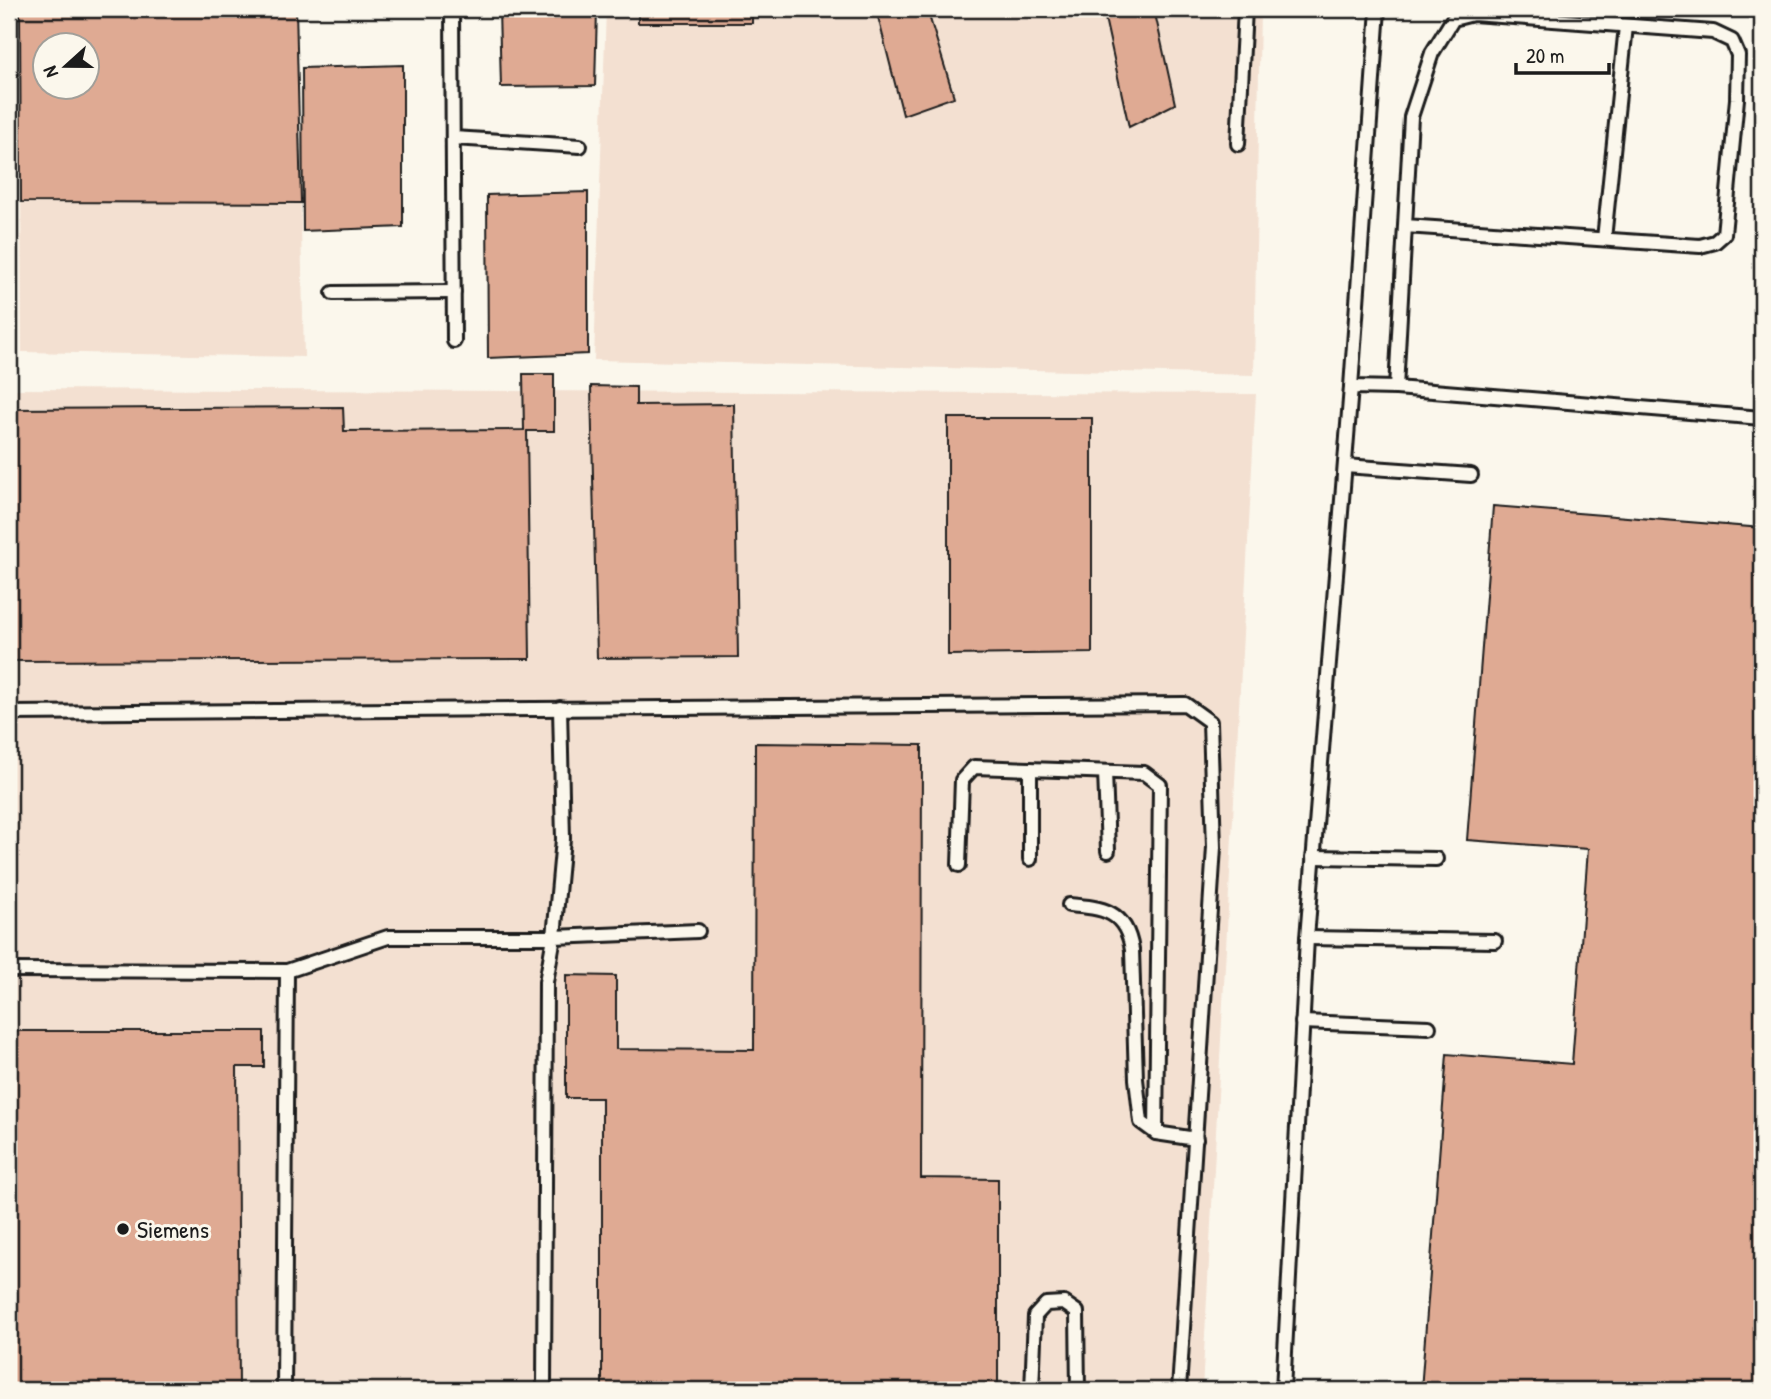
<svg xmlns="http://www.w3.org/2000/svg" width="1771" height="1399" font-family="'Patrick Hand',sans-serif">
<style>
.built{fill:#f3e0d1;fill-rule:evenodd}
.building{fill:#dfaa93;stroke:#1c1c1c;stroke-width:2;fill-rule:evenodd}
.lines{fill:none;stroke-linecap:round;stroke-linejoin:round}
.lane-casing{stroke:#1c1c1c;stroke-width:18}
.lane{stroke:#fbf7ec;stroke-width:12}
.poi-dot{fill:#1c1c1c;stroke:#fbf7ec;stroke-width:2.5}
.labels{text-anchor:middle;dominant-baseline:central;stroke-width:6;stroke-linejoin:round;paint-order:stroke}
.poi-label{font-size:24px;fill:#1c1c1c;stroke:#fbf7ec;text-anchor:start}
</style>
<rect width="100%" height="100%" fill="#fbf7ec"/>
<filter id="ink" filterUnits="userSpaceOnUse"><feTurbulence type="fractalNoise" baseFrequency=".0143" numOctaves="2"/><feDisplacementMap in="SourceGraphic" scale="14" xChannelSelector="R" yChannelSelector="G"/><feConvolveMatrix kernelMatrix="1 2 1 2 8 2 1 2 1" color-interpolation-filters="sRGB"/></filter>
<g filter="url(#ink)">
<g class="built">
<path d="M20 9H296L304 357 22 352ZM46 46H88V88H46Z"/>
<path d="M606 9H1260L1254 375 594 360Z"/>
<path d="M9 389 1256 394 1202 1390H9Z"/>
</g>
<g class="building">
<path d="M20 9H296L301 203 21 202ZM46 46H88V88H46Z"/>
<path d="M499 9H597L595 86 501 87Z"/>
<rect x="638" y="9" width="114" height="14"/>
<path d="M876 9H927L954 97 903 115Z"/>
<path d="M1103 9H1154L1175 104 1129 127Z"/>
<path d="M403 65V227L303 231 302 68Z"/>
<path d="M588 192V354L488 358 487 195Z"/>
<path d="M523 374H554V431H527L530 659 9 661V409L343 407 344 431 524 430Z"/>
<path d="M591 386 636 387V405L734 404 738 657 597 658Z"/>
<path d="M948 418H1092V653L948 655Z"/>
<path d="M1493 506 1762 528V1390H1421L1447 1054 1572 1064 1588 849 1467 840Z"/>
<path d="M755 743 922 745 921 1178 998 1179V1390H602V1098H566V975L616 976V1049L754 1050Z"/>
<path d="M9 1031H264V1067H237L239 1390H9Z"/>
</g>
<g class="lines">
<defs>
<g id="lane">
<path d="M452 9 454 341"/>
<path d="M453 138 580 146"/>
<path d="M1238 144 1245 9"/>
<path d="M1604 239 1626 26"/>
<path d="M333 293 454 292"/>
<path d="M1351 387 1378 9"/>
<path d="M1396 388 1411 117 1432 53 1453 19 1473 14 1713 32 1732 41 1738 55 1737 99 1724 234 1715 242 1700 246 1405 226"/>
<path d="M1345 466 1471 475"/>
<path d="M9 713 1185 704 1210 722 1214 847 1179 1390"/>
<path d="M1105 772 1108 851"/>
<path d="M1313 857 1436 859"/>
<path d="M1030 859V769"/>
<path d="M959 865 962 780 974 767 1144 773 1160 785 1156 1133 1196 1139"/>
<path d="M1069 905C1103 908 1126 910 1132 950L1136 1079 1141 1122 1156 1133"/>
<path d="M1307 938 1495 941"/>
<path d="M9 970 287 971 388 937H554L563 839 560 708"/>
<path d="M1302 1022 1429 1027"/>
<path d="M284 1390 287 971"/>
<path d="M544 1390 546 982 554 937 698 931"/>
<path d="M1032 1390 1035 1316 1046 1304 1064 1303 1077 1312 1078 1390"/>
<path d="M1283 1390 1307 938 1351 387 1396 388 1762 418"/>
</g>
</defs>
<use href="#lane" class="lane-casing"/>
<use href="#lane" class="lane"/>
</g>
</g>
<circle class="poi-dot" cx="123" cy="1229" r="7"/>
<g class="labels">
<g class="poi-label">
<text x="137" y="1229">Siemens</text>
</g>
</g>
<rect width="1771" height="1399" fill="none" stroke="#fbf7ec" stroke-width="35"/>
<rect x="18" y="18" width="1736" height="1364" fill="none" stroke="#1c1c1c" stroke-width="2.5" filter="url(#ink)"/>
<g transform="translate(66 66) rotate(249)"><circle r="33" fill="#fbf7ec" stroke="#a29f99" stroke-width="2"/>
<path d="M0-5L12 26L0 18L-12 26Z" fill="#1c1c1c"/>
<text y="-10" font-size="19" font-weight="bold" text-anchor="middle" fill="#1c1c1c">N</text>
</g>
<path d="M1516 63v10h93v-10" fill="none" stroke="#1c1c1c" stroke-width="3.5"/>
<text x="1526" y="63" font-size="21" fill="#1c1c1c" stroke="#fbf7ec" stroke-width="5" paint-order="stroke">20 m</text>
</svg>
